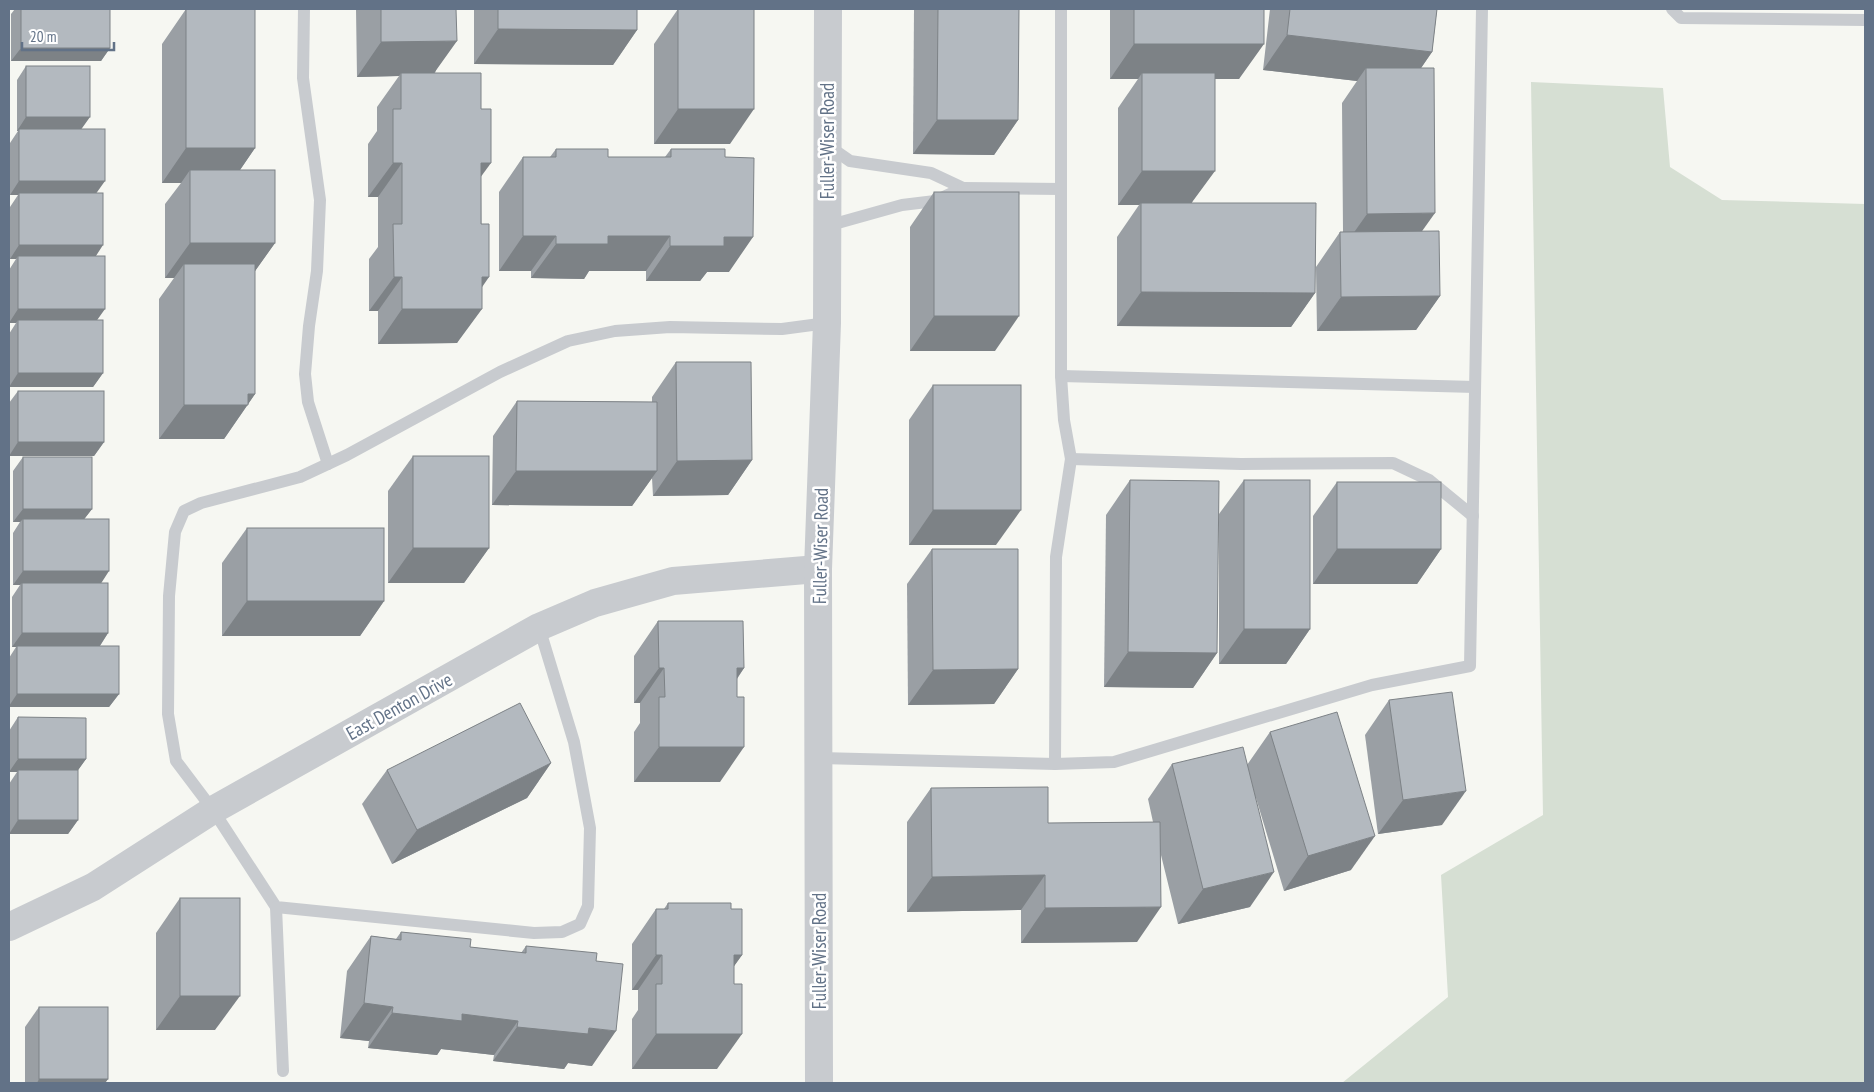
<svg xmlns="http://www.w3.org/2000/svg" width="1874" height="1092" font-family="'PT Sans Narrow',sans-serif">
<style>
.green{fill:#d6dfd3}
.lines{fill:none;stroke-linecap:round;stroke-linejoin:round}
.service{stroke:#c8cbcf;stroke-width:12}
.tertiary{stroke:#c8cbcf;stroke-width:28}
.wall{fill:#9a9fa4}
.shaded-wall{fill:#7d8286}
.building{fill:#b3b9bf;stroke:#7d8286}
.labels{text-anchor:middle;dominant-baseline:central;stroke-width:5;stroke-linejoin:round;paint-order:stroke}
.street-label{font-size:19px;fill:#627287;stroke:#fff}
</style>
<rect width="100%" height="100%" fill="#f6f7f2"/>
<path class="green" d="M1531 82 1663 88 1670 167 1722 200 1865 204V1083H1342L1448 997 1441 875 1543 815Z"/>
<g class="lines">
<g class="service">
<path d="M304 9 303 78 320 200 317 271 309 326 305 374 308 402 328 464"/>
<path d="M1672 9 1681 18 1865 20"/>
<path d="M827 145 850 161 931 173 963 188 935 201 902 205 827 226"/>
<path d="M963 188 1061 189"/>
<path d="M1061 376 1475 387"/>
<path d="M1071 459 1241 464 1393 463 1429 480 1473 516"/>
<path d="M539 627 574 742 590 828 588 906 580 924 562 932 534 933 276 907 213 810 176 761 168 714 169 596 175 532 184 511 201 503 300 477 347 455 500 372 568 341 615 331 670 327 782 329 827 323"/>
<path d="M820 758 1055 764 1114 762 1372 685 1470 666 1482 9"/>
<path d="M1055 764 1056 557 1071 459 1064 420 1061 376V9"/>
<path d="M276 907 283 1071"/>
</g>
<g class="tertiary">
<path d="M9 927 93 887 213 810 539 627 595 603 673 581 818 569"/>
<path d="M819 1083 818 569 827 323 828 9"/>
</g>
</g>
<g class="wall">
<path d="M15 9H110V48L101 61H11V14Z"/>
<path d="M186 9 255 148 240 170 275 243 255 271V394L224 439H159V299L174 278H165V204L181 183H162V44Z"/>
<path d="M356 9H456L435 73 481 176 482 287 457 343 378 344V311H369V259L378 247V197H368V144L377 131V107L399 76 357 77Z"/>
<path d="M474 9H637V30L613 65 474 64Z"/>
<path d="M678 9 730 144H654V44Z"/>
<path d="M914 9H1019L1018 120 994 155 913 154Z"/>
<path d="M1110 9H1264L1239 79H1215L1192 203 1315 293 1291 327 1117 326V237L1139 205H1118V108L1138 79H1110Z"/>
<path d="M1270 9H1437L1432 52 1421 68 1422 231 1440 296 1416 330 1317 331 1316 267 1340 232H1343L1342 103 1357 81 1263 70Z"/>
<path d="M26 66 81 129 96 193V256L97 320 103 373 93 387H9V334L16 323H9V270L16 259H10V207L18 195H10V143L18 131H17V80Z"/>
<path d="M556 149 608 157H665L671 149 729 272H707L700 281H646V271H589L584 279 531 278V271H499V192L523 157H550Z"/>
<path d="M934 192 995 351H910V227Z"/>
<path d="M676 362 752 460 728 495 653 496 652 478 632 506 492 505 493 436 517 401 652 402V397Z"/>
<path d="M933 385 996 545H909V420Z"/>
<path d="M18 391 104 442 94 456H9V403Z"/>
<path d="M413 456 489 548 464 583H388V491Z"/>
<path d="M23 457 92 509 84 519 101 583 108 633 100 646 119 694 109 707H9V658L16 647H12V597L20 585H13V533L20 522H13V471Z"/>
<path d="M1130 480 1217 653 1193 688 1104 687 1106 515Z"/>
<path d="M1244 480 1310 629 1286 664H1219V514Z"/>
<path d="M1337 482 1441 549 1417 584H1313V516Z"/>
<path d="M247 528 384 601 360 636H222V563Z"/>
<path d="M932 549 1018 669 994 704 908 705 907 584Z"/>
<path d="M658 621 744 668 737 679 720 782H634V732L640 723V703H634V656Z"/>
<path d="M1389 700 1442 825 1378 834 1365 735Z"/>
<path d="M18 717 86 759 78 770V820L68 834H9V784L17 772H9V731Z"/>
<path d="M1270 732 1351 870 1284 891 1256 798 1250 907 1178 924 1160 851 1137 942 1021 943V910L907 912V822L931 788 1048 823 1153 822 1148 799 1172 764 1247 765Z"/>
<path d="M551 763 527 798 392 864 362 804 387 770Z"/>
<path d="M180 898 215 1030H156V933Z"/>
<path d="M668 903 731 909 742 955 734 966 717 1069H632V1019L638 1010V990H632V944L656 909H664Z"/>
<path d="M401 932 470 947 521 953 526 946 596 961 592 1066 568 1063 564 1069 493 1061 494 1055 441 1049 437 1055 368 1048 369 1041 340 1038 347 971 371 936 396 939Z"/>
<path d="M39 1007 108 1079 105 1083H25V1027Z"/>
</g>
<g class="shaded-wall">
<path d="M498 29 637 30 613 65 474 64Z"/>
<path d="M1287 35 1432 52 1408 87 1366 68 1357 81 1263 70Z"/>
<path d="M457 41 432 76 401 73 399 76 357 77 381 42Z"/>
<path d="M1134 44H1264L1239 79H1142V73L1138 79H1110Z"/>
<path d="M21 48H110L101 61H11Z"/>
<path d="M678 109H754L730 144H654Z"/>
<path d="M26 117H90L80 131 19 129 18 131H17Z"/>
<path d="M937 120H1018L994 155 913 154Z"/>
<path d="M186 148H255L231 183 190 170 181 183H162Z"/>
<path d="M393 163H402L378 197H368Z"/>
<path d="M481 163H491L466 197Z"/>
<path d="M1142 171H1215L1190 205 1141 203 1139 205H1118Z"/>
<path d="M19 181H105L95 195 19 193 18 195H10Z"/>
<path d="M1435 213 1410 248H1343L1367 214Z"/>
<path d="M523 236H556L531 271H499Z"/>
<path d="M608 236H670L646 271H589L584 279 531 278 556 244Z"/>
<path d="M724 237H753L729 272H707L700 281H646L670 246Z"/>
<path d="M190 243H275L250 278 184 264 174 278H165Z"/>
<path d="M19 245H103L94 259 18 256 16 259H10Z"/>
<path d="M394 277H402L378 311H369Z"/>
<path d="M482 277H489L467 309H482L457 343 378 344 402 309Z"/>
<path d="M1141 292 1315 293 1291 327 1117 326Z"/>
<path d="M1440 296 1416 330 1317 331 1341 297Z"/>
<path d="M18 309H105L95 323 18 320 16 323H9Z"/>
<path d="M934 316H1019L995 351H910Z"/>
<path d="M18 373H103L93 387H9Z"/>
<path d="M248 394H255L224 439H159L184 405Z"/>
<path d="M18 442H104L94 456H9Z"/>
<path d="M752 460 728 495 653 496 677 461Z"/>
<path d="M516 471H657L632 506 492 505Z"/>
<path d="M23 509H92L82 522 23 519 20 522H13Z"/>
<path d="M933 510H1021L996 545H909Z"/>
<path d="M413 548H489L464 583H388Z"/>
<path d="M1337 549H1441L1417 584H1313Z"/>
<path d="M23 571H109L100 585 22 583 20 585H13Z"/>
<path d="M247 601H384L360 636H222Z"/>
<path d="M1244 629H1310L1286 664H1219Z"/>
<path d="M22 633H108L99 647 17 646 16 647H12Z"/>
<path d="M1128 652 1217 653 1193 688 1104 687Z"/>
<path d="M659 668H664L640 703H634Z"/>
<path d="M737 668H744L720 703Z"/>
<path d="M1018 669 994 704 908 705 933 670Z"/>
<path d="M17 694H119L109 707H9V706Z"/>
<path d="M659 747H744L720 782H634Z"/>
<path d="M18 759H86L76 773 18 770 17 772H9Z"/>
<path d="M551 763 527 798 392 864 417 830Z"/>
<path d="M1466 791 1442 825 1378 834 1403 800Z"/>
<path d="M18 820H78L68 834H9Z"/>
<path d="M1375 836 1351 870 1284 891 1308 856Z"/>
<path d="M1274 872 1250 907 1178 924 1203 889Z"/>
<path d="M1045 875 1021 910 907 912 932 877Z"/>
<path d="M1161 907 1137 942 1021 943 1045 908Z"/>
<path d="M656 955H662L638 990H632Z"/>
<path d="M734 955H742L717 990Z"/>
<path d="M180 996H240L215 1030H156Z"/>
<path d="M364 1003 393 1007 369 1041 340 1038Z"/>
<path d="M392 1013 462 1014 518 1021 494 1055 441 1049 437 1055 368 1048Z"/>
<path d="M517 1027 589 1028 616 1031 592 1066 568 1063 564 1069 493 1061Z"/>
<path d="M656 1034H742L717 1069H632Z"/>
<path d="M39 1079H108L105 1083H37Z"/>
</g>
<g class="building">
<rect x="21" y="9" width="89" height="39"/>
<rect x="186" y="9" width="69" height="139"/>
<path d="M381 9H456L457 41 381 42Z"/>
<path d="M498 9H637V30L498 29Z"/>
<rect x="678" y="9" width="76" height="100"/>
<path d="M938 9H1019L1018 120H937Z"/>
<rect x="1134" y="9" width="130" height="35"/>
<path d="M1290 9H1437L1432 52 1287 35Z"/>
<rect x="26" y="66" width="64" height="51"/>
<path d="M1366 68H1434L1435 213 1367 214Z"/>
<path d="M401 73H481V109H491V163H481V224H489V277H482V309H402V277H394L393 224H402V163H393V109H401Z"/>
<rect x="1142" y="73" width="73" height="98"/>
<rect x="19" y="129" width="86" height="52"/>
<path d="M556 149H608V157H671V149H725V157L754 158 753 237H724V246H670V236H608V244H556V236H523V157H556Z"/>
<rect x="190" y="170" width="85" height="73"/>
<rect x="934" y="192" width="85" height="124"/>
<rect x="19" y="193" width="84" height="52"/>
<path d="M1141 203H1316L1315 293 1141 292Z"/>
<path d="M1439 231 1440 296 1341 297 1340 232Z"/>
<rect x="18" y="256" width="87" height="53"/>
<path d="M184 264H255V394H248V405H184Z"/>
<rect x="18" y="320" width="85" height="53"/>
<path d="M676 362H751L752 460 677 461Z"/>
<rect x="933" y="385" width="88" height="125"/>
<rect x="18" y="391" width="86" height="51"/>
<path d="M517 401 657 402V471H516Z"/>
<rect x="413" y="456" width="76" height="92"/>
<rect x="23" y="457" width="69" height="52"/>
<path d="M1130 480 1219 481 1217 653 1128 652Z"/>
<rect x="1244" y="480" width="66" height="149"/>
<rect x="1337" y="482" width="104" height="67"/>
<rect x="23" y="519" width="86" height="52"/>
<rect x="247" y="528" width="137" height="73"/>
<path d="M932 549H1018V669L933 670Z"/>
<rect x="22" y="583" width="86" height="50"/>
<path d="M658 621H743L744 668H737V697H744V747H659V697H665L664 668H659Z"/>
<rect x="17" y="646" width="102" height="48"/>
<path d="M1452 692 1466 791 1403 800 1389 700Z"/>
<path d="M520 703 551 763 417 830 387 770Z"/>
<path d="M1337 712 1375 836 1308 856 1270 732Z"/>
<path d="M18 717 86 718V759H18Z"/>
<path d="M1243 747 1274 872 1203 889 1172 764Z"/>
<rect x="18" y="770" width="60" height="50"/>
<path d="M1048 787V823L1160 822 1161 907 1045 908V875L932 877 931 788Z"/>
<rect x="180" y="898" width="60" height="98"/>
<path d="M668 903H731V909H742V955H734V984H742V1034H656V984H662V955H656V909H668Z"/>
<path d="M401 932 471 939 470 947 526 953V946L597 953 596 961 623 964 616 1031 589 1028 588 1034 517 1027 518 1021 462 1014V1021L392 1013 393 1007 364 1003 371 936 401 940Z"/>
<rect x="39" y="1007" width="69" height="72"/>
</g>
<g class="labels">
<g class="street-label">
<text transform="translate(827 141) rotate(-90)">Fuller-Wiser Road</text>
<text transform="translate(820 546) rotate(-89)">Fuller-Wiser Road</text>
<text transform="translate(399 706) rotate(-29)">East Denton Drive</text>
<text transform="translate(819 951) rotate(-90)">Fuller-Wiser Road</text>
</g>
</g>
<rect width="1874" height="1092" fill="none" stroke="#627287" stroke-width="20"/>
<path d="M22 42v8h92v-8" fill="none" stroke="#627287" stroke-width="2.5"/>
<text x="30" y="42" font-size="15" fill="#627287" stroke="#ffffff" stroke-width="4" paint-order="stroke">20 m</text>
</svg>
